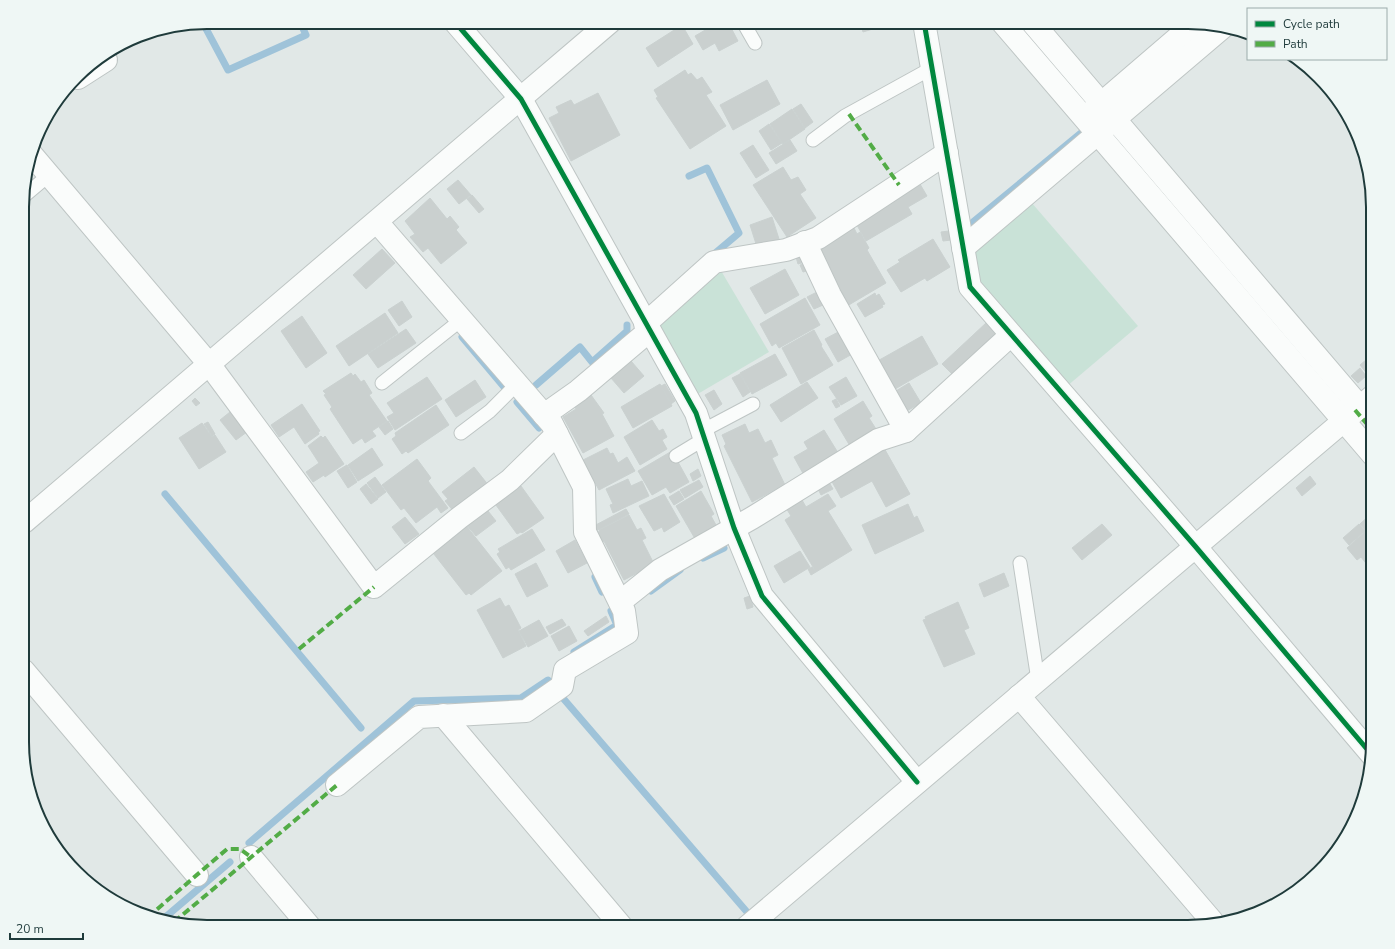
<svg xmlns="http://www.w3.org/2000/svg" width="1395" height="949" font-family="'Nunito Sans',sans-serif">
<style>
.green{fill:#c9e2d7}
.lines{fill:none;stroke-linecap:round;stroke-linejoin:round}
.stream{stroke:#9fc3d9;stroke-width:7}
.building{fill:#cad0cf;stroke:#cad1d0}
.lane-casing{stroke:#bec5c4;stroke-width:15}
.street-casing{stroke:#bec5c4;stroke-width:24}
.lane{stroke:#fafcfb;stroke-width:13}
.street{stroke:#fafcfb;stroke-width:22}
.quiet{stroke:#52ac46;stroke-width:4;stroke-dasharray:8 4;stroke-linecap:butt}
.cycleway-casing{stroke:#eff7f5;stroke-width:8}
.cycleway{stroke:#00873e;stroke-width:5}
.rim{fill:none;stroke:#1f3b3b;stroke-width:2}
</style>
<rect width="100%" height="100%" fill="#e1e8e7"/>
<g class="green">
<path d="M1031 202 1138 326 1066 387 975 282 971 254Z"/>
<path d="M720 269 769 352 696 395 659 328 658 320Z"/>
</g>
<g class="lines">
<g class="stream">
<path d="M203 23 228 70 306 35 300 22"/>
<path d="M1198 33 1209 24"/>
<path d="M689 176 707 168 739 233 713 255"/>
<path d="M973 222 1081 133"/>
<path d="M462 337 504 387"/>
<path d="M536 385 580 347 592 362 627 331V325"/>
<path d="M517 402 539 428"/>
<path d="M165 494 361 728"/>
<path d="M703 558 724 548"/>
<path d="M595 577 602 592"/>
<path d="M651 591 680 570"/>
<path d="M574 652 617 625 611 611"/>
<path d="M562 697 747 912"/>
<path d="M249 843 414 701 521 698 548 680 553 685"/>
<path d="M162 920 230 862"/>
</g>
</g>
<g class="building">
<path d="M703 22H728L738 41 719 51 715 43 703 50 695 36 707 29Z"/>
<path d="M860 22H895L863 32Z"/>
<path d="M682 25 693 44 658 67 646 48Z"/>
<path d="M685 70 688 75 691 73 697 80 702 77 712 92 706 95 726 126 690 149 656 98 658 97 654 90Z"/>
<path d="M767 80 780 104 733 130 720 105Z"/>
<path d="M598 93 620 135 571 161 549 118 559 113 556 107 571 100 574 105Z"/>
<path d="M801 104 813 122 805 128 793 109Z"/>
<path d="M792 109 805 129 783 144 770 124Z"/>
<path d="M769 124 782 143 771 150 759 131Z"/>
<path d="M790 140 797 151 776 164 769 153Z"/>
<path d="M753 145 769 170 756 178 740 153Z"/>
<path d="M783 167 791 180 798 177 806 190 800 194 816 218 787 237 753 185Z"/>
<path d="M917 179 927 196 908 207 912 214 866 241 854 220Z"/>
<path d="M458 180 471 195 459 204 447 189Z"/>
<path d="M472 195 484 209 479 213 467 199Z"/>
<path d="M430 198 447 219 450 216 459 227 456 230 467 243 441 264 428 248 423 252 410 237 415 234 405 221Z"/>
<path d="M772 217 779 239 757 247 750 225Z"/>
<path d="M853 226 857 234 860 232 869 248 867 250 886 283 847 306 816 243Z"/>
<path d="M949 231 951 240 943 241 941 232Z"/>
<path d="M933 239 950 267 927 281 925 278 901 292 887 270 900 262 898 260Z"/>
<path d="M382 249 395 263 366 289 353 275Z"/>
<path d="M803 255 805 262 798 264 796 257Z"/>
<path d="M808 263 810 270 803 272 800 265Z"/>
<path d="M785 269 799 295 765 314 750 288Z"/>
<path d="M821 290 823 305 814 309 807 297Z"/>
<path d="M875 293 876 296 879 294 885 304 882 305 883 307 865 317 857 304Z"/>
<path d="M805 298 820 325 779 348 776 343 772 346 760 324Z"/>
<path d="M402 301 412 317 399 326 388 310Z"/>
<path d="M385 313 398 333 349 366 336 346Z"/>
<path d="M302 316 327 353 306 368 281 331Z"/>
<path d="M986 323 997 335 954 376 942 364Z"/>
<path d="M406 329 416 343 378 368 368 354Z"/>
<path d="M814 330 822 345 821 346 833 365 801 384 782 348Z"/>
<path d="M842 330 854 353 838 362 825 339Z"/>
<path d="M922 336 938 364 890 392 874 363Z"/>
<path d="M775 354 787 375 752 394 740 373Z"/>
<path d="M1373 354V372L1369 376 1360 365Z"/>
<path d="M631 361 644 376 624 393 611 378Z"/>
<path d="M1360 368 1366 376 1358 383 1351 376Z"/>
<path d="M351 373 353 376 355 374 361 382 364 380 372 393 369 395 387 421 372 431 376 436 365 443 362 438 353 444 330 409 332 407 324 395 326 394 323 391Z"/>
<path d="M740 374 750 392 743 397 732 378Z"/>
<path d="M427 377 442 399 395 430 387 417 394 413 387 403Z"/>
<path d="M846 377 857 396 841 405 829 387Z"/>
<path d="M475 380 486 397 456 417 445 400Z"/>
<path d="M807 382 818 398 781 422 770 405Z"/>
<path d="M909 383 921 403 903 413 891 394Z"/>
<path d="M660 384 672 406 633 428 621 407Z"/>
<path d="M665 384 675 401 671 404 661 386Z"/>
<path d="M714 390 722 404 714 410 705 395Z"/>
<path d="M591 395 604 413 602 414 614 436 583 453 563 417 576 409 574 405Z"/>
<path d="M195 398 200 403 196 406 192 401Z"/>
<path d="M836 399 840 406 836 408 832 401Z"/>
<path d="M863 401 872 416 869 418 876 429 850 446 834 419Z"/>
<path d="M302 404 320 431 318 432 319 434 305 444 294 427 279 437 271 425Z"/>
<path d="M436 405 449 425 408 453 406 451 402 454 392 439 396 436 395 433Z"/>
<path d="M235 408 251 429 236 440 220 420Z"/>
<path d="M652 420 659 431 663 429 667 437 662 440 667 449 640 465 624 437Z"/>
<path d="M388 421 393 429 385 435 379 427Z"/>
<path d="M208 422 215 434 212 436 204 424Z"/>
<path d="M202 423 212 437 215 435 226 452 199 469 179 438Z"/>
<path d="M745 424 749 433 758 429 765 443 771 440 778 455 772 458 785 485 752 502 724 446 726 444 722 435Z"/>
<path d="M824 430 840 456 805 477 794 457 808 449 804 442Z"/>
<path d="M321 436 323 438 325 436 344 464 325 477 324 475 313 482 306 472 319 463 308 446Z"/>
<path d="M372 448 383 465 358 481 348 465Z"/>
<path d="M607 448 610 454 613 453 618 463 627 457 635 471 599 490 583 460Z"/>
<path d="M884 448 910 494 886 507 872 481 841 498 830 478Z"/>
<path d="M672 451 689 482 670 493 666 487 652 495 638 471Z"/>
<path d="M417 459 431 478 428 481 448 508 441 513 437 507 416 523 404 508 401 510 382 485Z"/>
<path d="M347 465 357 482 348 488 337 471Z"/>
<path d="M474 467 489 486 455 513 445 501 448 499 442 492Z"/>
<path d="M698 469 701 476 693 481 690 474Z"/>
<path d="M1310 476 1316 484 1302 496 1296 488Z"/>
<path d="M375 477 386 492 378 498 367 483Z"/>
<path d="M628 479 631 486 642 481 649 496 613 513 610 505 613 504 606 489Z"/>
<path d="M827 479 833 489 821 495 816 485Z"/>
<path d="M699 480 703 487 685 498 680 490Z"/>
<path d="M366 484 378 499 371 504 360 489Z"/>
<path d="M521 486 544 518 522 533 521 532 517 534 493 501 511 488 513 492Z"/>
<path d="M679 491 684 499 674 505 669 497Z"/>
<path d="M701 491 714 514 711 516 716 525 694 537 676 506Z"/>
<path d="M664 494 680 522 664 532 662 527 654 531 639 506Z"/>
<path d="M828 494 836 506 828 511 852 550 816 572 785 520 791 516 786 508 795 502 796 504 802 500 806 507Z"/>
<path d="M908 504 914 518 917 516 924 531 875 554 862 525Z"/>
<path d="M484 506 496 521 476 536 464 522Z"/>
<path d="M626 509 629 514 594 532 592 527Z"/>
<path d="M1372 513 1373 575 1372 576 1367 569 1369 567 1361 557 1357 560 1347 548 1366 531 1360 524Z"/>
<path d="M629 515 637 530 641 528 646 538 642 540 654 564 624 580 604 541 600 543 596 533 600 531 599 530Z"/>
<path d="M405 517 419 534 405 544 392 527Z"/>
<path d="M464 523 502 571 471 595 469 593 466 595 430 549Z"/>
<path d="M1102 524 1112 535 1082 560 1072 548Z"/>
<path d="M1359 524 1365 531 1349 545 1343 538Z"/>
<path d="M532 529 545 550 511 570 509 567 506 569 497 554 500 552 498 549Z"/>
<path d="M575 540 587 563 568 573 556 551Z"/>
<path d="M800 551 810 567 784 583 774 566Z"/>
<path d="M536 563 548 586 527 597 515 574Z"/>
<path d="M812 567 816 572 811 575 808 569Z"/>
<path d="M1004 573 1009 586 984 597 979 584Z"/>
<path d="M750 596 753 607 747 609 744 598Z"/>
<path d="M500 598 505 607 509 605 521 628 518 630 526 646 503 658 477 610Z"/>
<path d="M958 602 969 628 964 630 975 654 944 667 923 620 926 619 925 617Z"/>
<path d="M606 616 609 622 588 636 584 631Z"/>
<path d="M562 619 566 625 550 634 546 627Z"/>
<path d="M539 620 548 636 528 647 519 631Z"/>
<path d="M569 626 577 641 559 651 551 636Z"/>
</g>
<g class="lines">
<defs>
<g id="lane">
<path d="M743 22 755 43"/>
<path d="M813 140 845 116 932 68"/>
<path d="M24 196 49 175"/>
<path d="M382 383 461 320"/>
<path d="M702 431 753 404"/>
<path d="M461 433 490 411 517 384"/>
<path d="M676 456 704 439"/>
<path d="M1020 563 1038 680"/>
</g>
<g id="street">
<path d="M455 22 521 99 696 413 734 528 762 596 917 782"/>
<path d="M924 22 970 287 1195 546 1372 755"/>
<path d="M1002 22 1373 455"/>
<path d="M1032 22 1360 407"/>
<path d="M78 78 106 60"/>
<path d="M1090 113 1196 22"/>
<path d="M32 155 209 364 374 587 459 518 510 480 557 434"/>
<path d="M805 242 830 295 906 431"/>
<path d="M963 248 1223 27"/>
<path d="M645 324 714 262 786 250 818 238 947 153"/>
<path d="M544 415 578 391 649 331"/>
<path d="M24 522 610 22"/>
<path d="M620 602 660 570 752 518 878 440 906 431 1011 335"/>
<path d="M24 671 197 875"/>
<path d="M1019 696 1212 921"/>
<path d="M443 715 622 927"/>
<path d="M337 785 419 717 526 711 562 686 565 670 627 633 624 611 585 532 584 487 552 424 377 222"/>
<path d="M251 857 310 927"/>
<path d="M747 927 1373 396"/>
</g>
</defs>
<use href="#lane" class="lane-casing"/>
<use href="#street" class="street-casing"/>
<use href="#lane" class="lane"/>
<use href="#street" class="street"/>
<g class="quiet">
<path d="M849 114 899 185"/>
<path d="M1355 410 1373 431"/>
<path d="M299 649 374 587"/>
<path d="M148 917 227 849H240L251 857"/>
<path d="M174 922 337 785"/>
</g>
<defs>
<g id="cycleway">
<path d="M455 22 521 99 696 413 734 528 762 596 917 782"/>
<path d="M924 22 970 287 1195 546 1372 755"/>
</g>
</defs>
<use href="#cycleway" class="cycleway-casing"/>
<use href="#cycleway" class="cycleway"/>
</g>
<path d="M0 0H1395V949H0ZM207 29H1188A178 178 0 0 1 1366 207V742A178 178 0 0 1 1188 920H207A178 178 0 0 1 29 742V207A178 178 0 0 1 207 29Z" fill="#eff7f5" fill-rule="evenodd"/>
<path class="rim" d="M207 29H1188A178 178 0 0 1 1366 207V742A178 178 0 0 1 1188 920H207A178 178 0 0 1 29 742V207A178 178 0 0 1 207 29Z"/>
<rect x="1247" y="8" width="140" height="52" fill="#eff7f5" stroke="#9cacab"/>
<rect x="1255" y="21" width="20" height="6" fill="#00873e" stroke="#9cacab"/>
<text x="1283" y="28" font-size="12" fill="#1f3b3b">Cycle path</text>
<rect x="1255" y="41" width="20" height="6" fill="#52ac46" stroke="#9cacab"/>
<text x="1283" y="48" font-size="12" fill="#1f3b3b">Path</text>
<path d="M10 933v6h73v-6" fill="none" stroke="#1f3b3b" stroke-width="2"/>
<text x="16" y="933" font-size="12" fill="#1f3b3b" stroke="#eff7f5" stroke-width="3" paint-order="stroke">20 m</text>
</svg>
